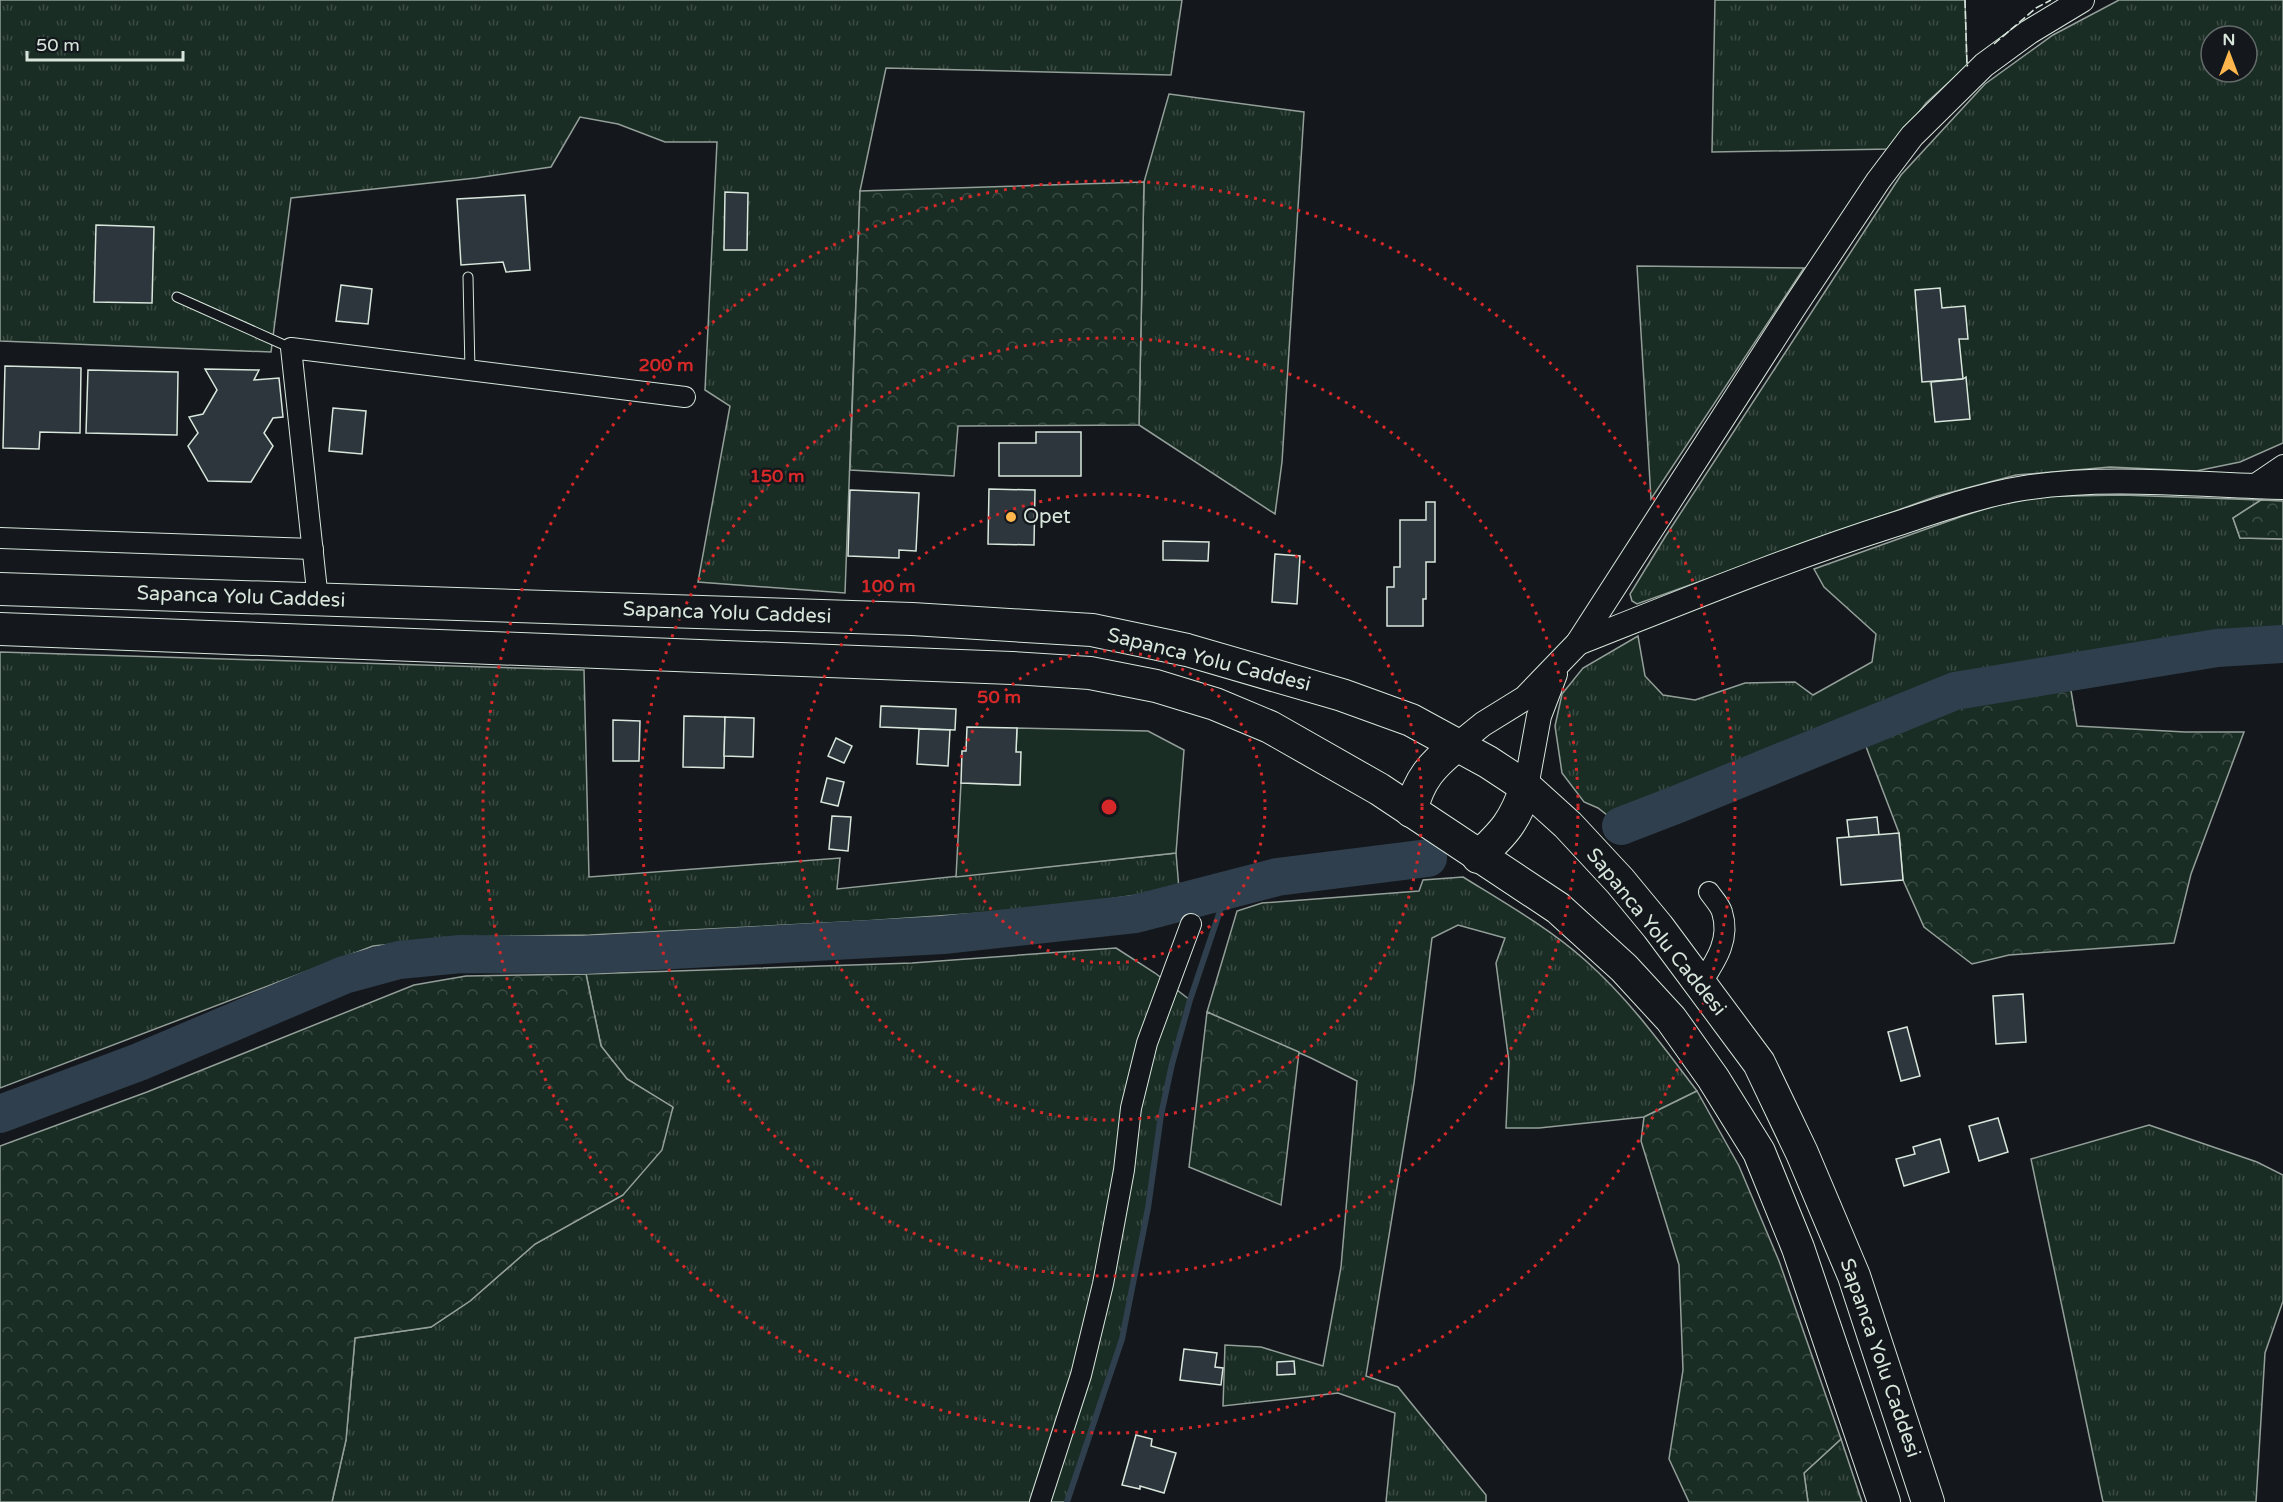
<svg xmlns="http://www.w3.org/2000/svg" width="2283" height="1502" font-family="'Varela Round',sans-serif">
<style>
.grass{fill:url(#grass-tufts);stroke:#939e99;stroke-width:1.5;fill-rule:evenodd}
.forest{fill:url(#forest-crowns);stroke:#939e99;stroke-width:1.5}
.garden{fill:#1a2d24;stroke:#939e99;stroke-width:1.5}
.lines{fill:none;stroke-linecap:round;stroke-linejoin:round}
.stream{stroke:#2f3f4d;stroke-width:6}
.river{stroke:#2f3f4d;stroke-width:38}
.building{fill:#2c363c;stroke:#d8e6dc;stroke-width:1.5}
.service-casing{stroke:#d8e6dc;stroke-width:11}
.minor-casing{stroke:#d8e6dc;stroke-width:22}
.tertiary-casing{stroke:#d8e6dc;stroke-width:26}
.trunk-casing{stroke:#d8e6dc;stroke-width:34}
.service{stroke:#14181c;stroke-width:9}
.minor{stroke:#14181c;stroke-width:20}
.tertiary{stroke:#14181c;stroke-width:24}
.trunk{stroke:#14181c;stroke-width:32}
.fence{stroke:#d8e6dc;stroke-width:1.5;stroke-dasharray:8 3;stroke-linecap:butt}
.ring{fill:none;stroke:#d62828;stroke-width:3;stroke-dasharray:3 6}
.poi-dot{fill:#ffb74d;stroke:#14181c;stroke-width:2}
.labels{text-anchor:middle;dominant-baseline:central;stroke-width:4.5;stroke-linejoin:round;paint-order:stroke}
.poi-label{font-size:20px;fill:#d8e6dc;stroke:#14181c;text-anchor:start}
.street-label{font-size:20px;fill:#d8e6dc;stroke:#14181c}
.centre{fill:#d62828;stroke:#14181c;stroke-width:3}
.ring-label{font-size:18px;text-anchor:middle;font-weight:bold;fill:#d62828;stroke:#14181c;stroke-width:4.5;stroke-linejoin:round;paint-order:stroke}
</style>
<defs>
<pattern id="grass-tufts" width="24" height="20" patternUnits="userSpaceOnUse" patternTransform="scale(1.5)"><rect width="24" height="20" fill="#1a2d24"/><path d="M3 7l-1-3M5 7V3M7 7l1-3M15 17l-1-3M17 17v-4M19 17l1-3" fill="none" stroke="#3b4b43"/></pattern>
<pattern id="forest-crowns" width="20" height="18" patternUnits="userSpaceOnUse" patternTransform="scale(1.5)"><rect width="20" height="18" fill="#1a2d24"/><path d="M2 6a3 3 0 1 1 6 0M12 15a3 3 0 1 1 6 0" fill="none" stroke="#3b4b43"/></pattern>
</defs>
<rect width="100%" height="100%" fill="#14181c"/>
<g class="grass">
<path d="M0 0H1182L1171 75 886 68 860 191 845 593 698 582 730 406 705 390 717 142H665L618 124 580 117 551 167 476 178 291 198 271 352 0 341Z"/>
<path d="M1715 0H1965L1967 66 1926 103 1891 149 1712 152Z"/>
<path d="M2119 0H2283V443L2240 462 2196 471 2110 467 2016 475 1937 496 1637 604 1632 601 1630 594 1665 537 1901 175 1985 84 2053 35ZM2211 36H2247V72H2211Z"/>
<path d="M1169 94 1304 112 1282 462 1275 514 1139 425 1144 182Z"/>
<path d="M1637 266 1804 268 1651 499Z"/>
<path d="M2122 495 2261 500 2233 518 2240 538 2283 539V644L2217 648 1955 691 1678 804 1621 826 1598 808 1584 802 1562 773 1555 726 1562 694 1583 668 1638 636 1645 676 1663 695 1695 700 1745 683 1795 682 1813 695 1872 662 1876 634 1824 587 1814 569 1960 517 2022 497Z"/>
<path d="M0 652 584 670 589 877 840 858 837 889 1176 853 1179 889 1039 909 865 921 590 935 465 937 373 946 0 1088Z"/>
<path d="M1463 877C1505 903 1549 928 1586 961 1629 999 1662 1045 1697 1091L1644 1117 1539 1128H1506L1509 1062 1496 963 1505 938 1458 925 1432 938 1414 1083 1366 1376 1398 1387 1486 1495V1502H1386L1395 1413 1338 1393 1223 1406 1225 1345 1261 1347 1323 1366 1341 1267 1357 1081 1311 1058 1207 1012 1237 911 1262 903 1419 891 1423 880Z"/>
<path d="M1116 948 1155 973 1190 1000 1161 1115 1148 1208 1122 1339 1067 1502H332L346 1440 355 1338 431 1327 470 1301 535 1244 623 1195 673 1108 627 1079 601 1046 586 974 912 963Z"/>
<path d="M2149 1125 2257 1162 2283 1175V1301L2265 1353 2256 1502H2103L2031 1159Z"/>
<path d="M1841 1439 1862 1502H1808L1804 1473Z"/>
</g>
<g class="forest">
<path d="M1144 182 1139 425 958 426 954 476 850 470 860 191Z"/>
<path d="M2261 500 2283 501V539L2240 538 2233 518Z"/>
<path d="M2068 673 2077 726 2185 732H2244L2191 874 2174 943 2009 955 1972 964 1924 927 1903 880 1899 833 1860 731 1955 691Z"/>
<path d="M586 974 601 1046 627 1079 673 1107 662 1150 623 1195 535 1244 470 1301 431 1327 355 1338 346 1440 332 1502H0V1146L147 1092 414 985 466 976Z"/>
<path d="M1207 1012 1299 1052 1281 1205 1189 1167Z"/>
<path d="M1697 1091 1739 1166 1779 1261 1841 1439 1804 1473 1808 1502H1689L1669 1459 1683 1370 1679 1265 1641 1141 1644 1117Z"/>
</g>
<path class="garden" d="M1017 728 1148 731 1184 750 1176 853 956 877 961 783 1020 785 1016 752Z"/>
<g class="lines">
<path class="stream" d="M1067 1502 1122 1339 1148 1208 1161 1115 1172 1064 1190 1000 1227 890"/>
<g class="river">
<path d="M1621 826 1678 804 1955 691 2217 648 2283 644"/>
<path d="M0 1114 139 1062 344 975 399 960 461 954 584 955 943 935 1135 914 1277 877 1428 858"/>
</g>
</g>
<g class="building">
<path d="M725 192 748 193 747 250H724Z"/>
<path d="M525 195 530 270 506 272 503 262 461 265 457 199Z"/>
<path d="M96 225 154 227 152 303 94 302Z"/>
<path d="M341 285 372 289 368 324 336 321Z"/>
<path d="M1940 288 1942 308 1965 306 1968 339H1959L1963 379 1922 382 1915 290Z"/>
<path d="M5 366 81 368 80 433 40 432 39 449 3 448Z"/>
<path d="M205 369 259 370 254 380 279 378 283 417 273 418 264 433 273 446 251 482 208 481 188 446 198 433 189 417 203 414 217 390Z"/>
<path d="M88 370 178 372 177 435 86 433Z"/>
<path d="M1966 377 1970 419 1935 422 1931 382 1963 379Z"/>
<path d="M333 408 366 411 362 454 329 451Z"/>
<path d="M1036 432H1081V476H999V443H1036Z"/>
<path d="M989 489 1035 490 1034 545 988 544Z"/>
<path d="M850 490 919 493 916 551 899 550V558L848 556Z"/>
<path d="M1426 502H1435V562H1426V599H1423V626H1387V587H1394V567H1400V520H1426Z"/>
<path d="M1163 541 1209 542 1208 561 1163 560Z"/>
<path d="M1275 554 1300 556 1297 604 1272 602Z"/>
<path d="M881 706 956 709 955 730 880 727Z"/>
<path d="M684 716 725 717 724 768 683 767Z"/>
<path d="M725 717 754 718 753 757 724 756Z"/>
<path d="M613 720 640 721 639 761H613Z"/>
<path d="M967 727 1017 728 1016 752H1021L1020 785 961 783 962 751H966Z"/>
<path d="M919 729 950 730 948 766 917 764Z"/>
<path d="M836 738 852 746 844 763 828 756Z"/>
<path d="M827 778 844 782 838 806 821 802Z"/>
<path d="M832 816 851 817 848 851 829 849Z"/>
<path d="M1877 817 1879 835 1849 837 1847 820Z"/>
<path d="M1899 833 1903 880 1841 885 1837 838Z"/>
<path d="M2023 994 2026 1042 1996 1044 1993 996Z"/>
<path d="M1907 1027 1920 1076 1901 1081 1888 1032Z"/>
<path d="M1998 1118 2008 1152 1979 1161 1969 1126Z"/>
<path d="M1940 1139 1949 1172 1904 1186 1896 1159 1915 1154 1913 1147Z"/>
<path d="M1184 1349 1217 1353 1215 1367 1223 1368 1221 1385 1180 1380Z"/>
<path d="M1294 1361 1295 1374 1277 1375V1362Z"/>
<path d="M1136 1435 1152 1439 1151 1446 1176 1453 1164 1493 1140 1486V1489L1122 1485Z"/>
</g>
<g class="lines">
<defs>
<g id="service">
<path d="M468 277 470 371"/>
<path d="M177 297 291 348"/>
</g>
<g id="minor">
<path d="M2252 486 2283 465"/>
<path d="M0 538 313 549"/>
<path d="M318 600 291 348 685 397"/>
<path d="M1700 985C1715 962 1731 940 1722 912 1720 905 1713 898 1709 892"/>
<path d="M1040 1502 1081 1375 1103 1284 1124 1170 1131 1108 1147 1043 1191 924"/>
</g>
<g id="tertiary">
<path d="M1578 643C1682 602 1786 559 1893 525 1936 511 1980 495 2024 488 2105 475 2200 485 2283 487"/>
<path d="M1457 745 1483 724 1525 698 1578 643 1793 309 1878 181 1912 136 1984 65 2029 32 2082 0"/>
<path d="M1526 787 1539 716 1555 674"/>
</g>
<g id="trunk">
<path d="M0 589 912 619 1092 630 1187 650 1342 695 1411 720 1488 762 1526 787 1568 825 1620 881 1658 927 1759 1063 1802 1153 1854 1276 1928 1502"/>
<path d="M0 629 1012 668 1090 673 1156 686 1215 704 1270 727 1379 789 1558 908 1624 968 1671 1019 1713 1078 1759 1152 1798 1248 1884 1502"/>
<path d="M1411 811C1419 779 1432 765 1457 745"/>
<path d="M1478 857C1504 833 1515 821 1526 787"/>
</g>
</defs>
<use href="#service" class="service-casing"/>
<use href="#minor" class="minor-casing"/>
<use href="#tertiary" class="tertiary-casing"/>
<use href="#trunk" class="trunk-casing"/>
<use href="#service" class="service"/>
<use href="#minor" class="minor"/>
<use href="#tertiary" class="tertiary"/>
<use href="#trunk" class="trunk"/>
<g class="fence">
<path d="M1965 0 1967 66 1968 65"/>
<path d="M1994 44 2036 8 2051 0"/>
</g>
</g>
<g class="ring">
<circle cx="1109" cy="807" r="156"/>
<circle cx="1109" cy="807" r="313"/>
<circle cx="1109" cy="807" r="469"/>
<circle cx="1109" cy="807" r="626"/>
</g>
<circle class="poi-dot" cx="1011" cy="517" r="6"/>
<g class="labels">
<g class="poi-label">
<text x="1023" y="517">Opet</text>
</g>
<g class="street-label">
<text transform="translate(241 597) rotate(2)">Sapanca Yolu Caddesi</text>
<text transform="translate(727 613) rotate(2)">Sapanca Yolu Caddesi</text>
<text transform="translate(1209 660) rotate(14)">Sapanca Yolu Caddesi</text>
<text transform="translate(1656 932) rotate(51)">Sapanca Yolu Caddesi</text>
<text transform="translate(1880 1358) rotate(71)">Sapanca Yolu Caddesi</text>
</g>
</g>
<circle cx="1109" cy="807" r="9" class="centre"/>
<g class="ring-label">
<text x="666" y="371">200 m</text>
<text x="777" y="482">150 m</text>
<text x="888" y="592">100 m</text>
<text x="999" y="703">50 m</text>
</g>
<g transform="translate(2229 54)"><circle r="28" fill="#14181c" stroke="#626a69" stroke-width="1.5"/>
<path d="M0-4.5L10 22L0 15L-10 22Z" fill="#ffb74d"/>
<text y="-9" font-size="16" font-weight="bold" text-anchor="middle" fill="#d8e6dc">N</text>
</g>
<path d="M27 51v9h156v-9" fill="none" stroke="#d8e6dc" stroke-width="3"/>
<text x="36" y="51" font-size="18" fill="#d8e6dc" stroke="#14181c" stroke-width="4.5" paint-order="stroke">50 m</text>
</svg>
